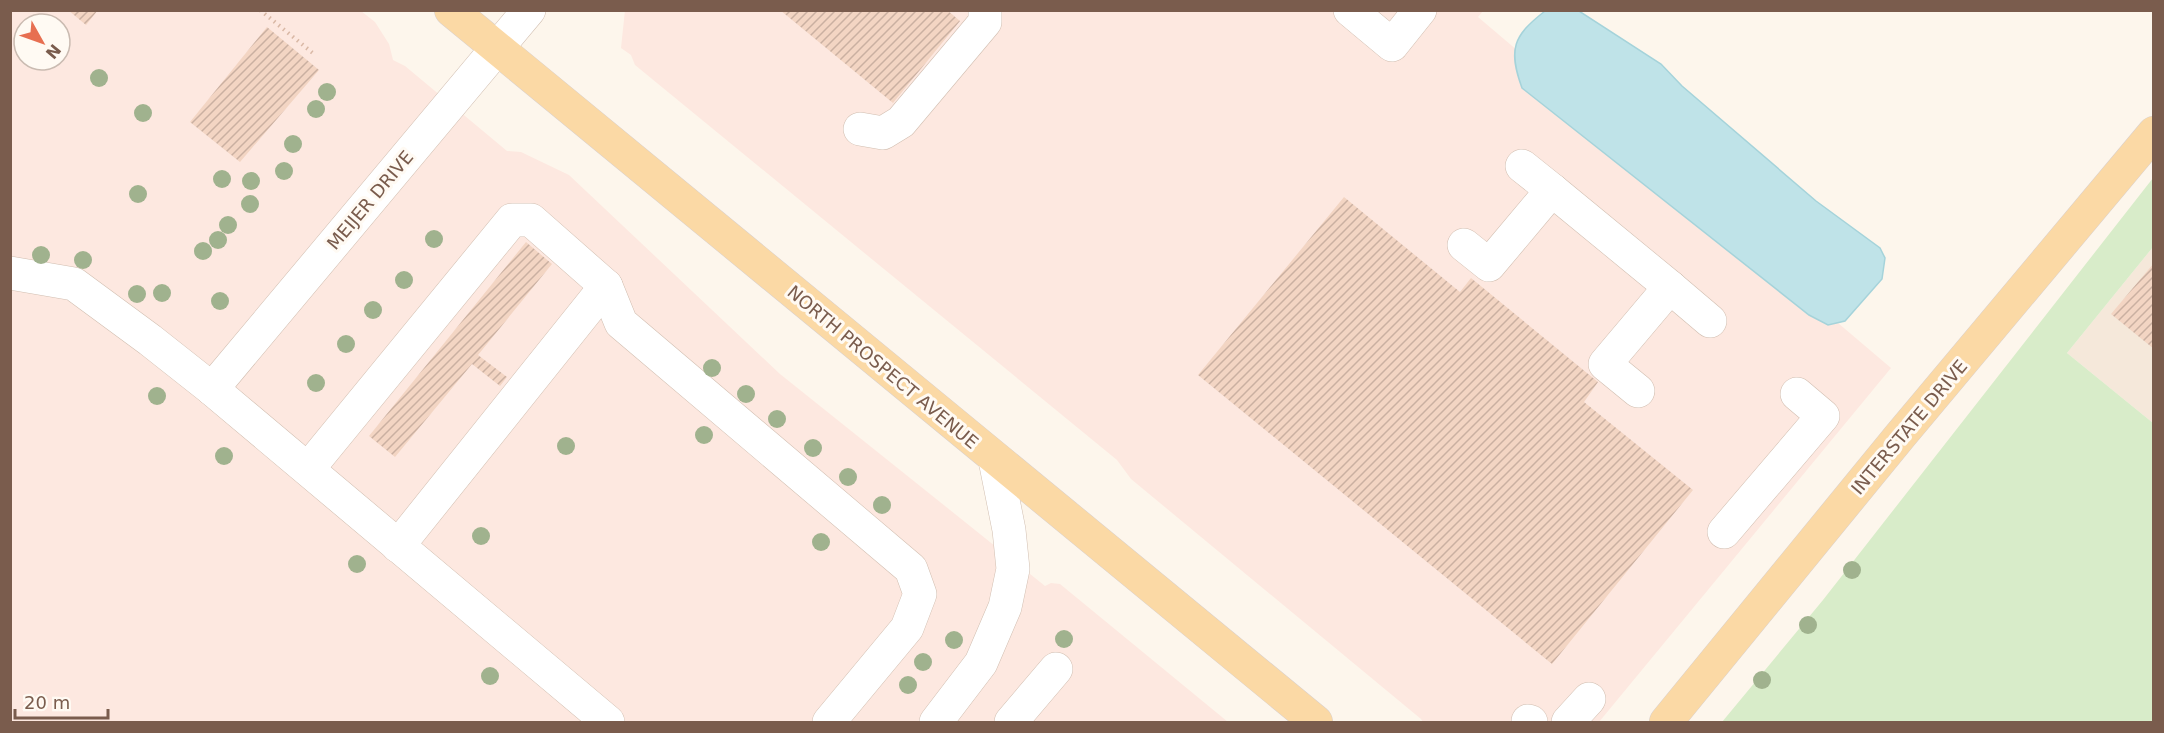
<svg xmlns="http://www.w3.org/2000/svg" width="2164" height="733" font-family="'DejaVu Sans',sans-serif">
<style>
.residential{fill:#f5e8da}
.commercial{fill:#fde8e0;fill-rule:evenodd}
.grass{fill:#d8ecc9}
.water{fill:#bfe3e8;stroke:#a5d3da;stroke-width:1.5}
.building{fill:url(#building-hatch)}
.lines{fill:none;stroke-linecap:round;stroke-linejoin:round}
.minor-casing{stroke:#d1beb0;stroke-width:34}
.major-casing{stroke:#dad1cd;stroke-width:34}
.path{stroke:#d9b8a5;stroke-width:4;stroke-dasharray:1.5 4.5;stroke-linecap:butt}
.minor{stroke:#fff;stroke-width:33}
.major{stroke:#fbd9a5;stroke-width:33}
.tree{fill:#a0b28e}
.labels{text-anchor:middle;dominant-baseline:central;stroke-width:6;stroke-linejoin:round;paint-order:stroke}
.street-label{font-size:18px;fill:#7a5c4d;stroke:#fffaf3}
</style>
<defs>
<pattern id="building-hatch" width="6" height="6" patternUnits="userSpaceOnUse" patternTransform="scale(1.5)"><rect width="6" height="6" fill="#f3d5c3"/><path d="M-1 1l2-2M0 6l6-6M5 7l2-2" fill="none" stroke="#cab0a1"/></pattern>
</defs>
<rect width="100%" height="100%" fill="#fdf6ec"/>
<path class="residential" d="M2153 247V423L2067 353Z"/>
<g class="commercial">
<path d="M625 10 1483 11 1478 17 1891 368 1599 722H1423L1421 719 1131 479 1117 460 635 65 631 55 621 48Z"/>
<path d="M10 11H361L375 22 389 44 393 60 405 66 507 151 521 152 569 175 780 374 1045 586 1051 583 1060 584 1228 722H11ZM24 24H60V60H24Z"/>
</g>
<path class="grass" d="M2153 178V247L2067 353 2153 423V722H1722L1823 600Z"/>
<path class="water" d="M1545 11H1579L1661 64 1682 86 1816 201 1880 248 1885 258 1882 279 1845 321 1828 325 1809 315 1522 88C1508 49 1513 36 1545 11Z"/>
<g class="building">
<path d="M68 10H98L86 25Z"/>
<path d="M780 10H947L960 21 893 103Z"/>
<path d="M267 27 319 70 240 162 190 122Z"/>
<path d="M1344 197 1460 292 1471 278 1598 382 1584 402 1693 490 1552 664 1198 375Z"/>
<path d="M526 242 552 264 478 355 507 377 500 386 472 364 395 457 369 436Z"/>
<path d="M2154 263V349L2111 314Z"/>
</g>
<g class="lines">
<defs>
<g id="minor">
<path d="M1350 10 1392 45 1420 10"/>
<path d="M860 129 883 133 901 122 985 22V10"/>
<path d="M1552 190 1670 287"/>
<path d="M1464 245 1489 265 1552 190 1522 166"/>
<path d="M10 273 74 284 150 340 212 389 608 722"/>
<path d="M212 389 529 10"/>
<path d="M1638 391 1605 364 1670 287 1710 321"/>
<path d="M308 469 512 220H531L606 286 621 323 911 569 920 594 907 628 829 722"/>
<path d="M1724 532 1823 416 1797 394"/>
<path d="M398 546 606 286"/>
<path d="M1528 721 1531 722"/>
<path d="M936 722 981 663 1005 607 1013 569 1009 530 995 460"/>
<path d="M1011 722 1056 669"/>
<path d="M1568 722 1589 699"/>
</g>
<g id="major">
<path d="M451 10 1316 722"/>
<path d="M1666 722 1900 436 2154 133"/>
</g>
</defs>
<use href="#minor" class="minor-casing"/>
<use href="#major" class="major-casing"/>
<g class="path">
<path d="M260 10 314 54"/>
<path d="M39 24 44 18"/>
</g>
<use href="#minor" class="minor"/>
<use href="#major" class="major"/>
</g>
<g class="tree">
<circle cx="99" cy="78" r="9"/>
<circle cx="327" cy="92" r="9"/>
<circle cx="316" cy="109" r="9"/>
<circle cx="143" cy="113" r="9"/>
<circle cx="293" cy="144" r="9"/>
<circle cx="284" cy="171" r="9"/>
<circle cx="222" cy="179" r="9"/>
<circle cx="251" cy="181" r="9"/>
<circle cx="138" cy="194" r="9"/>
<circle cx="250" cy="204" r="9"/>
<circle cx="228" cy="225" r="9"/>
<circle cx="434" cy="239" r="9"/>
<circle cx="218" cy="240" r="9"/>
<circle cx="203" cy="251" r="9"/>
<circle cx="41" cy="255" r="9"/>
<circle cx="83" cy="260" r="9"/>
<circle cx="404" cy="280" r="9"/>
<circle cx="162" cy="293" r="9"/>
<circle cx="137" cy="294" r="9"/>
<circle cx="220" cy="301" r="9"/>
<circle cx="373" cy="310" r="9"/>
<circle cx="346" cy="344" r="9"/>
<circle cx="712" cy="368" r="9"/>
<circle cx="316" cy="383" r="9"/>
<circle cx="746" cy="394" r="9"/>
<circle cx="157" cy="396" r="9"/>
<circle cx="777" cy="419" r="9"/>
<circle cx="704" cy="435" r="9"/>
<circle cx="566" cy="446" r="9"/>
<circle cx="813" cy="448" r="9"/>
<circle cx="224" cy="456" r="9"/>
<circle cx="848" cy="477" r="9"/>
<circle cx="882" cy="505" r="9"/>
<circle cx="481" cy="536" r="9"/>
<circle cx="821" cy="542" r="9"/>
<circle cx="357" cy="564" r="9"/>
<circle cx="1852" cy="570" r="9"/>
<circle cx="1808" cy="625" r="9"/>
<circle cx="1064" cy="639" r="9"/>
<circle cx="954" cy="640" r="9"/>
<circle cx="923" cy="662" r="9"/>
<circle cx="490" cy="676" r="9"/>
<circle cx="1762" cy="680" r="9"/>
<circle cx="908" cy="685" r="9"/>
</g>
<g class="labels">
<g class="street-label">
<text transform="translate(370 200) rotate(-50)">MEIJER DRIVE</text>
<text transform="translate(883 367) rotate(40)">NORTH PROSPECT AVENUE</text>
<text transform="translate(1909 427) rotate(-50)">INTERSTATE DRIVE</text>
</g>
</g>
<rect width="2164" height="733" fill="none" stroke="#7a5c4d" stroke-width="24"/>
<g transform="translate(42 42) rotate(130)"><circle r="28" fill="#fffaf3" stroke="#cabbb1" stroke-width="1.5"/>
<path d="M0-4.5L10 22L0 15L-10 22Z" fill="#e76f51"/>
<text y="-9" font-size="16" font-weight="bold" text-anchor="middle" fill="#7a5c4d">N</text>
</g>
<path d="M15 709v9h93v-9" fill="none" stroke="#7a5c4d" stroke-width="3"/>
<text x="24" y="709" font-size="18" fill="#7a5c4d" stroke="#fffaf3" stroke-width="4.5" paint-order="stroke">20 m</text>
</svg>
